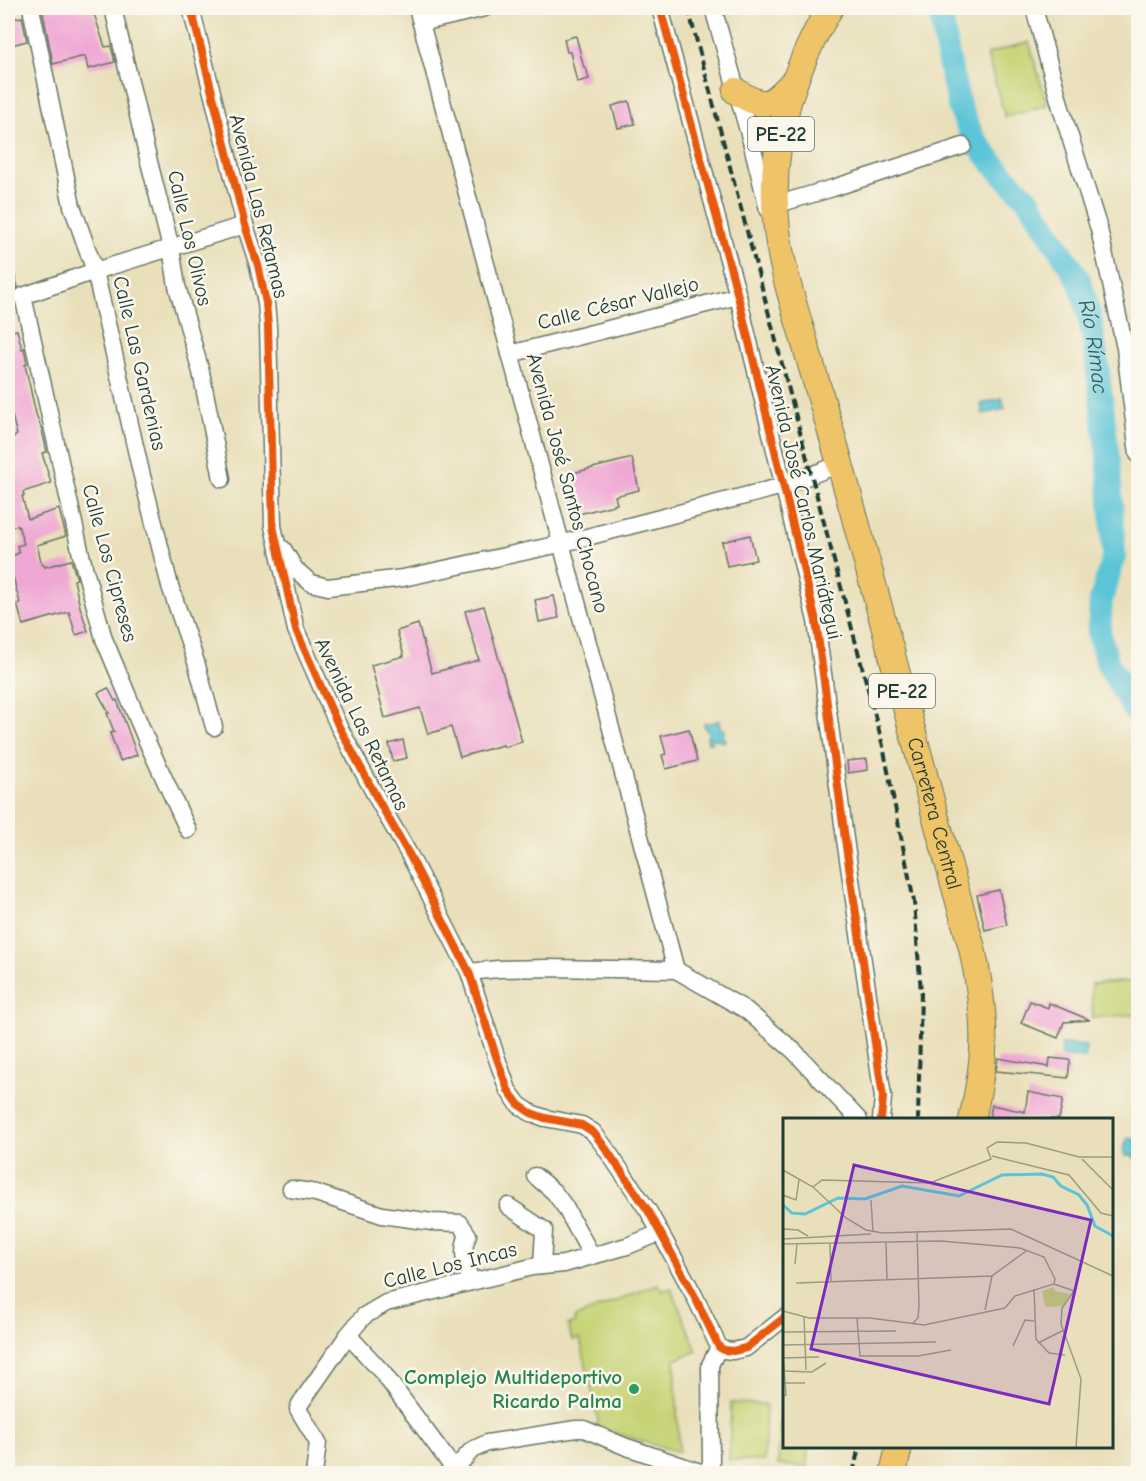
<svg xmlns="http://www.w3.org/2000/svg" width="1146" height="1481" font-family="'Comic Neue',sans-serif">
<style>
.green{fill:#c6d374;stroke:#728854;stroke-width:1.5}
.water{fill:#5bc4d7;stroke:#3d8086;stroke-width:1.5}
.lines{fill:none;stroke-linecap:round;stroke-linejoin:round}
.river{stroke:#5bc4d7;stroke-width:24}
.building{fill:#efa7d4}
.minor-casing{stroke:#667663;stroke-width:19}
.highway-casing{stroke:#667663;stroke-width:28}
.minor{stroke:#fff;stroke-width:16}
.highway{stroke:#efc469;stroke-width:26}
.rail{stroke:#1f3d34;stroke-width:4;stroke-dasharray:9 4.5;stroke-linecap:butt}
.cycleway-casing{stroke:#fbf7ec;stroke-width:11}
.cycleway{stroke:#e8590c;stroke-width:8}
.leisure-dot{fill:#2e9e5b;stroke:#fbf7ec;stroke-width:2}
.labels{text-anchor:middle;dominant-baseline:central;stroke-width:5;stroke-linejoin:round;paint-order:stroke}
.shield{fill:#fbf7ec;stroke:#61756b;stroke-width:1.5}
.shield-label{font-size:20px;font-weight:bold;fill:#1f3d34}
.street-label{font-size:21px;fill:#1f3d34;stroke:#fbf7ec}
.leisure-label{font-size:21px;font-weight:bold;fill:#27864d;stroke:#fbf7ec;text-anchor:end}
.water-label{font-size:22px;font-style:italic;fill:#2e5f5d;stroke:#fbf7ec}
.inset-river{fill:none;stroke:#5bc4d7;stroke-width:3}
.inset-road{fill:none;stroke:#989e84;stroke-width:1.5}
.view{fill:#7b2cbf;fill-opacity:0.15;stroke:#7b2cbf;stroke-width:3}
.inset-edge{fill:none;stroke:#1f3d34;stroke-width:3}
</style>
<rect width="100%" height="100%" fill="#fbf7ec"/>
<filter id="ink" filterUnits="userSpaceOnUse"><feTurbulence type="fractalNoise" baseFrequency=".0167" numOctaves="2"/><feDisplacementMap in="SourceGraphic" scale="12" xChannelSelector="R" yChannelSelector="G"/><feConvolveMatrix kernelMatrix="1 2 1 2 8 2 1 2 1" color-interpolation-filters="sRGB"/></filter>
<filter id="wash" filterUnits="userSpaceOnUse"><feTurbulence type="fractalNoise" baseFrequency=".008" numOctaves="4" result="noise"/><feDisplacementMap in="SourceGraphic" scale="24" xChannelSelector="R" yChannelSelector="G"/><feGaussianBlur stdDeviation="1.35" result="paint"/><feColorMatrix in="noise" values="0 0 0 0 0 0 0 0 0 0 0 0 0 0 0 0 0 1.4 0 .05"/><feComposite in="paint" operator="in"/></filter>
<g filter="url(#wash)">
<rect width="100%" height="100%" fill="#e9dfba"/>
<g class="green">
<path d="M1029 42 1047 105 1005 117 987 54Z"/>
<path d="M1138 981V1014L1093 1018 1091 984Z"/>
<path d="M658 1284 662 1291 671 1288 697 1351 675 1360 679 1452 597 1428 598 1418 580 1339 572 1340 568 1325 575 1323 574 1318Z"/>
<path d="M731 1403 766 1404 764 1461 729 1460Z"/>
<path d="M780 1409H784V1446L808 1447 807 1467 778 1465Z"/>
</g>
<g class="water">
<path d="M1002 398 1005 409 983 414 981 404Z"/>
<path d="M719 720 720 729H724L725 731 722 736 725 739 724 742 716 739H712L711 743 708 742 707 737 709 733 705 728 704 723H712Z"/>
<path d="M1062 1044 1086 1046 1085 1058 1061 1056Z"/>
<path d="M1128 1138 1138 1140V1152L1136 1158 1132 1156H1126C1123 1149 1124 1144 1128 1138Z"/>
</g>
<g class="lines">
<path class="river" id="s1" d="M942 8V21L949 62 960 109 974 139 996 167 1030 202 1079 280 1089 313 1096 355 1109 466 1114 556 1101 600 1099 633 1107 662 1133 708 1138 715"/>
</g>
<g id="blocks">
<g class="building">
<path d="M42 8H92L105 47 111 46 115 62 88 69 85 56 53 64Z"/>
<path d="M22 17 27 41 8 46V20Z"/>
<path d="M576 36 584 68 586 67 589 79 577 82 570 52H567L564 39Z"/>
<path d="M629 101 635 124 618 128 612 106Z"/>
<path d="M8 263H11L18 287 13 293V299L8 300Z"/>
<path d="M17 330 22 349 24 348 27 364 25 365 36 414 42 430 47 452 42 453 51 483 23 492 24 496H22L28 519 59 509 66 536 37 545 42 565H44L45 567 71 560 77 579 74 580 80 607 88 631 76 635 69 612 23 625 17 604 20 603 8 558 19 553 17 546 24 544 18 525 8 528V440L17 435 8 400V332Z"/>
<path d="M632 458 639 490 615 496 617 504 579 514 569 474Z"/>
<path d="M750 535 756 560 727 566 722 542Z"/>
<path d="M554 596 559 618 539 622 535 600Z"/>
<path d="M484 606 522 742 504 747 503 745 460 757 451 727 428 734 420 708 385 718 371 665 404 656 397 631 418 624 432 673 479 660 465 611Z"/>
<path d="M108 688 115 701 117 700 137 755 120 761 110 733 114 732 107 713H109L98 693Z"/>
<path d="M689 729 697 761 666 769 662 755 666 754 661 736Z"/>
<path d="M403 740 407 758 393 761 389 744Z"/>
<path d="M867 759 868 770 848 773 847 761Z"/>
<path d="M999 890 1007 925 985 930 977 895Z"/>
<path d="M1030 1001 1048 1008 1049 1003 1090 1020 1064 1022 1058 1038 1021 1023Z"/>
<path d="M998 1058 1049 1067 1050 1058 1070 1060 1068 1078 996 1071Z"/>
<path d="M1028 1092 1063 1099 1059 1119H989L992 1105 1025 1112Z"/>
</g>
</g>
</g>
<g filter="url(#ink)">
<use href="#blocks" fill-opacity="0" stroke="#667663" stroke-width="1.5"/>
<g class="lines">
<defs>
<g id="minor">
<path d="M31 8 72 206 95 271 141 472 170 586 196 662 214 727"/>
<path d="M113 8 145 146 171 248 177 286 201 372 222 479"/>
<path d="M191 8 245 225 258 265 266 303 268 326 273 526 296 630 338 725 378 800 410 856 469 972 496 1056 508 1090 519 1105 531 1113 545 1118 582 1125 593 1132 604 1146 649 1212 694 1295 719 1347 724 1350 733 1351 746 1348 784 1318"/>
<path d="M417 8 676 970"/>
<path d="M660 8 738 296 816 621 845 839 883 1097 881 1120"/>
<path d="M713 8 751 141 768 209"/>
<path d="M1034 8 1061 108 1099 229 1125 348 1138 454"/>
<path d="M421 23 485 8"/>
<path d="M775 205 833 188 963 146"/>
<path d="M510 354 738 296"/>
<path d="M283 549 295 569 311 583 328 587 403 578 560 544 783 486 840 464"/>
<path d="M188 830 149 746 104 639 82 559 23 296 95 271 245 225"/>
<path d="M469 972 498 969 547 968 676 970 746 1010 794 1051 859 1120"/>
<path d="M535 1176 554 1192 565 1207 592 1256"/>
<path d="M291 1189 316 1193 382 1215 432 1222 460 1223 468 1235C460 1251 466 1266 471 1282"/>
<path d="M508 1206 544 1230 542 1266"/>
<path d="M348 1335 383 1373 454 1469"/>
<path d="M314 1474 318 1443 298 1409 300 1404 348 1335 364 1316 386 1303 532 1267 564 1264 627 1246 660 1233"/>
<path d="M450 1474 472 1450 487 1443 576 1429H584L624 1446 703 1473 709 1468 711 1463 710 1365 719 1347"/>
</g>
<g id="highway">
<path id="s2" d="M830 8C795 65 772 135 775 203 776 248 789 290 802 333 814 376 828 420 840 464 885 625 926 787 972 948 979 981 985 1016 983 1050 982 1073 977 1097 972 1120"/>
<path d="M736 91C767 112 772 104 795 80"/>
<path d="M893 1474 899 1446"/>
</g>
</defs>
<use href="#minor" class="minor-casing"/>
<use href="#highway" class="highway-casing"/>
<use href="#minor" class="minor"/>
<use href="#highway" class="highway"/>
<g class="rail">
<path d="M688 8 883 746 914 902 921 992 918 1120"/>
<path d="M853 1474 859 1446"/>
</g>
<defs>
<g id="cycleway">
<path d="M191 8 245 225 258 265 266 303 268 326 273 526 296 630 338 725 378 800 410 856 469 972 496 1056 508 1090 519 1105 531 1113 545 1118 582 1125 593 1132 604 1146 649 1212 694 1295 719 1347 724 1350 733 1351 746 1348 784 1318"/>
<path d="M660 8 738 296 816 621 845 839 883 1097 881 1120"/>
</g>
</defs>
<use href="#cycleway" class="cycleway-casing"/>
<use href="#cycleway" class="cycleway"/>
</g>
</g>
<circle class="leisure-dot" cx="634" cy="1389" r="6"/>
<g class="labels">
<g class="shield">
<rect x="748" y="117" width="66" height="34" rx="4.5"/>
<rect x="869" y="674" width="66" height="34" rx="4.5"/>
</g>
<g class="shield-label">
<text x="781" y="134">PE-22</text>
<text x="902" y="691">PE-22</text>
</g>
<g class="street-label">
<text transform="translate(259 206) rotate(76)">Avenida Las Retamas</text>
<text transform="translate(190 238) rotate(77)">Calle Los Olivos</text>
<text transform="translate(618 303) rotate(-14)">Calle César Vallejo</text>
<text transform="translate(140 363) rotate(77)">Calle Las Gardenias</text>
<text transform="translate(568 483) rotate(75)">Avenida José Santos Chocano</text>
<text transform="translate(804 502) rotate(77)">Avenida José Carlos Mariátegui</text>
<text transform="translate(110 563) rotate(75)">Calle Los Cipreses</text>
<text transform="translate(362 724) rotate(64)">Avenida Las Retamas</text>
<text stroke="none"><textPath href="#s2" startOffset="837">Carretera Central</textPath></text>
<text transform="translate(450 1265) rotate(-14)">Calle Los Incas</text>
</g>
<g class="leisure-label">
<text x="622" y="1377">Complejo Multideportivo<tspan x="622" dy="24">Ricardo Palma</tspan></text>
</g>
<g class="water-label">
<text stroke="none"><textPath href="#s1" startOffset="381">Río Rímac</textPath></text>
</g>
</g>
<g transform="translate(783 1118)">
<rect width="330" height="330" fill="#e9dfba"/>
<path d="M271 169 272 173 287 176 280 188 262 189 259 173Z" fill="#c6d374"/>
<path class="inset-river" d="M0 87 9 95 22 96 55 80 82 81 119 68 176 78 219 57 259 56 270 59 278 68 296 77 304 87 312 108 330 118"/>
<path class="inset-road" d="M209 38 286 57 318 95 330 98M299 41 330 72M0 52 30 69 63 100 83 112 100 115 228 111 330 158M30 69 39 62 147 65 208 41 204 30 214 24 243 25 296 39H330M0 77 13 82 16 62M88 82 90 114M0 111 15 112 25 118M0 121 88 116M103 124 104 162M0 126 158 123 237 130 261 139 272 161 271 166 232 178 222 190 141 207 87 200H26L0 193M47 126 48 164M12 146 14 126M13 165 209 158M271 166 291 173 279 190 278 206 298 261 293 329M251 171 253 221 266 235 282 237M202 192 209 158 243 133M21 199 23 252M74 200 77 238H135L168 232M130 205 135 200 136 188 134 113M0 214 113 213M255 225 281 212M0 227 153 224M230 228 242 202 251 203M0 237 3 277 0 278M0 240 36 239M0 253 29 254 43 245M0 265H22"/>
<path class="view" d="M71 47 308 102 266 286 28 231Z"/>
<rect width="330" height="330" class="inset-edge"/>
</g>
<rect width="1146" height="1481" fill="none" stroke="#fbf7ec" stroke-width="30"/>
</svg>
